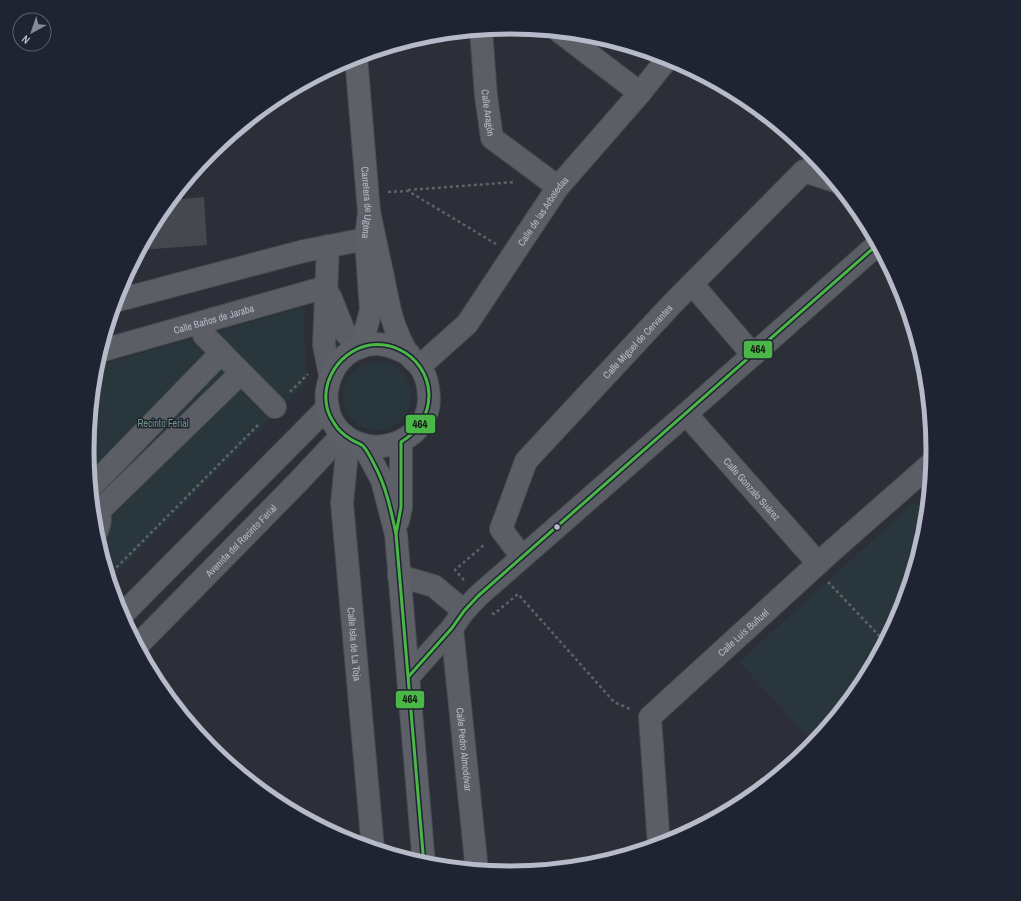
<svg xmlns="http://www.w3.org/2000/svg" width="1021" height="901" font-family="'Archivo Narrow',sans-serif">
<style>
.green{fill:#29373d}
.building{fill:#464850}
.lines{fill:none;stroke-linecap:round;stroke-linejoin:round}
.minor-casing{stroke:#484a51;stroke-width:24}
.major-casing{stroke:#4a4c55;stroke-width:24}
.path{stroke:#5f626a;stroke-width:2.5;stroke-dasharray:3 3;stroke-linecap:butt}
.minor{stroke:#5c5e66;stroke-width:22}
.major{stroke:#5e6068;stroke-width:22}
.bus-1-casing{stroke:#1f2433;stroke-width:6}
.bus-1{stroke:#4ab747;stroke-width:3}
.bus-dot{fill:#b7bac8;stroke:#1f2433;stroke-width:1.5}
.labels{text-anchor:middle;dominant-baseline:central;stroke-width:3;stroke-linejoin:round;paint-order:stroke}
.street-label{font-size:10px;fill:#b7bac8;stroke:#1f2433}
.park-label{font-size:10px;fill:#709780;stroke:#1f2433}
.rim{fill:none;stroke:#b7bac8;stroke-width:5}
.line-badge{stroke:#1f2433;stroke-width:1.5}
.pale-badge-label{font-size:11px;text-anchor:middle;font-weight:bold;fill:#111}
</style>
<rect width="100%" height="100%" fill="#2c2f38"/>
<g class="green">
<path d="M303 307 307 381 109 580 95 533 87 450 96 366Z"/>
<circle cx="377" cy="396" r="34"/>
<path d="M916 501 928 515 926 533 902 613 862 686 815 744 739 662Z"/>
</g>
<path class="building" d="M204 197 207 245 140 250 159 215 171 200Z"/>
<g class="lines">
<defs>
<g id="minor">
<path id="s1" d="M481 30 486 96 492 138 558 187"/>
<path d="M560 32 640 93"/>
<path d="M328 246 324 345 330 375"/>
<path d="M692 284 753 355"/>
<path d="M330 296 344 331 359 348"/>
<path d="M115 301 304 251 366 239"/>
<path d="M204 335 275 407"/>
<path id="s2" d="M100 351 326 287"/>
<path id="s3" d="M420 366 467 324 558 187 640 93 668 58"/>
<path id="s4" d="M686 414 818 563"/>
<path id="s5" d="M352 441 347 453 342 503 373 849"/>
<path d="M91 487 221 353"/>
<path d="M92 502C102 511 102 523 95 534"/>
<path d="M99 511 241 373"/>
<path id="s6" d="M522 557 501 529 526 461 673 303 804 171 835 181"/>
<path d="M399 576 434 586 464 611"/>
<path d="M121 616 328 407"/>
<path id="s7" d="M452 628 477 871"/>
<path id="s8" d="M137 646 298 482 343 434"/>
<path d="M409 676 452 628 464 611 478 596 686 414 878 244"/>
<path id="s9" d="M659 846 650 717 834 549 933 462"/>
</g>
<g id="major">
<path id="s10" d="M356 57 369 212 366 239 371 310 361 347"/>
<path d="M369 212C374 234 378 255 383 277 388 304 393 331 408 354 411 358 415 361 419 365 426 374 429 388 429 399 429 436 385 457 353 441 307 418 325 344 377 344 389 344 399 350 409 354"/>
<path d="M363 445 382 480 396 534 424 865"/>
<path d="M398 521 401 507V442"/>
</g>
</defs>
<use href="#minor" class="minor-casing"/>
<use href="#major" class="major-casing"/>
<g class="path">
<path d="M408 190 515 182"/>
<path d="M388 192 408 191 496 244"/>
<path d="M290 392 308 374"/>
<path d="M108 576 260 423"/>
<path d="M464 580 455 570 485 544"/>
<path d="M828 582 886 643"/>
<path d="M492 613 494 614 518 594 614 702 630 709"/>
</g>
<use href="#minor" class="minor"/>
<use href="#major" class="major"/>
<defs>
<g id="bus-1">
<path d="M370 345C414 340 444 385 421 423 416 431 409 437 401 442V507L396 534C391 510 386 486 374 464 371 458 367 450 363 446 360 443 355 442 352 440 345 436 338 430 334 423 313 393 335 351 370 345Z"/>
<path d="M396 534 424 865"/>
<path d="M409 676 452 628 464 611 478 596 878 244"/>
</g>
</defs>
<use href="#bus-1" class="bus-1-casing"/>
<use href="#bus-1" class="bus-1"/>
</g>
<circle class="bus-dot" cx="557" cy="527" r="3.5"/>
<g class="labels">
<g class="street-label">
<text stroke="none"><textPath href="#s1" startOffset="83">Calle Aragón</textPath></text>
<text stroke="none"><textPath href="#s10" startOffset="146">Carretera de Ugena</textPath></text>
<text stroke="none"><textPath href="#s3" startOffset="199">Calle de las Arboledas</textPath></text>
<text stroke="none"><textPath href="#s2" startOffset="118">Calle Baños de Jaraba</textPath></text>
<text stroke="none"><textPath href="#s6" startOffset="271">Calle Miguel de Cervantes</textPath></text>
<text stroke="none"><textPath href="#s4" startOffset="100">Calle Gonzalo Suárez</textPath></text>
<text stroke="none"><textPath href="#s8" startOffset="148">Avenida del Recinto Ferial</textPath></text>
<text stroke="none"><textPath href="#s9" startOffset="255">Calle Luis Buñuel</textPath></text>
<text stroke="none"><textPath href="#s5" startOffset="205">Calle Isla de La Toja</textPath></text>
<text stroke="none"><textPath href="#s7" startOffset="122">Calle Pedro Almodóvar</textPath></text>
</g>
<g class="park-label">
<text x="163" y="423">Recinto Ferial</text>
</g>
</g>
<path d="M0 0H1021V901H0ZM94 450a416 416 0 1 1 832 0a416 416 0 1 1-832 0Z" fill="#1f2433" fill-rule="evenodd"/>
<path class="rim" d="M94 450a416 416 0 1 1 832 0a416 416 0 1 1-832 0Z"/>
<g class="line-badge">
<rect x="743" y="340" width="30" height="19" rx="4" fill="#4ab747"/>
<rect x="405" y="414" width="31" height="20" rx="4" fill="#4ab747"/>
<rect x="395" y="690" width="30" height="19" rx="4" fill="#4ab747"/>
</g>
<g class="pale-badge-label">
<text x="758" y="353">464</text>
<text x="420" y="428">464</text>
<text x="410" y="703">464</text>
</g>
<g transform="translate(32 32) rotate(220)"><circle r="19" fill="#1f2433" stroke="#5c606f"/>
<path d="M0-3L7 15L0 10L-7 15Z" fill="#868996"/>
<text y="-6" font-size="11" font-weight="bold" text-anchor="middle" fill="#b7bac8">N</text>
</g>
</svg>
